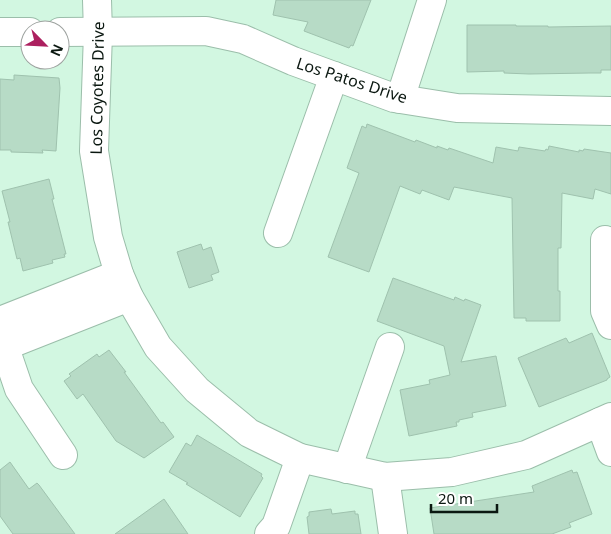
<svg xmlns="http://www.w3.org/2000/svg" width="611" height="534" font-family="'Noto Sans',sans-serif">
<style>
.building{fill:#b7dbc6;stroke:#9fc2ae}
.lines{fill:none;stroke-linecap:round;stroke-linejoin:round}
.minor-casing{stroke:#9bbeaa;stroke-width:30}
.minor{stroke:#fff;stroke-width:28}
.labels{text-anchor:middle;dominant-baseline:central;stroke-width:5;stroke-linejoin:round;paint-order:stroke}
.street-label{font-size:16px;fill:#0a1710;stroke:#fff}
</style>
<rect width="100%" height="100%" fill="#d2f7e1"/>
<g class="building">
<path d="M276 0H371L353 46 351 45 349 48 304 31 308 22 273 15Z"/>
<path d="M467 25H516V26H548V27L611 26V70H601V73H590L529 74 504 73V71L467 72Z"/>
<path d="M14 75 59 78 60 88 56 151 42 150 43 153 11 152V150H0V79L14 80Z"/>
<path d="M367 124 415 142 416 140 437 148V146L448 150 449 148 493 163 496 147 518 151 519 147 545 151 546 149 548 150 549 146 579 152V150L583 151 584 149 611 153V194L595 189 593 199 562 193 561 248H558V291H560V321H526V318H514L512 198 454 187 449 200 422 190 420 194 400 186 369 272 328 257 359 173 347 168 362 126 366 128Z"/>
<path d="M49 179 54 199H52L66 254H64L65 257 52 260 53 263 23 271 20 258 17 259 8 222H10L2 191Z"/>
<path d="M201 244 203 250 211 247 219 272 211 275 213 280 189 288 177 252Z"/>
<path d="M393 278 454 300 455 297 464 301 465 299 481 305 461 362 496 356 506 406 472 413 473 417 459 420V422H456L457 426 409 436 400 390 430 384 429 380 450 375 444 346 377 321Z"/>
<path d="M592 333 610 377 607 379V380L539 407 518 358 566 338 569 343Z"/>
<path d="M109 350 126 372H124L161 423 163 422 174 437 144 458 116 441 83 394 77 399 64 381 71 376 69 374 97 354 99 357Z"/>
<path d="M197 435 262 474 261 476 263 478 240 517 186 484 188 483 169 472 186 443 191 446Z"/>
<path d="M10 462 29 489 37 483 39 485 75 534H13L0 516V470Z"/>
<path d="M572 470 573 473 577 472 592 514 569 523 571 527 552 534H434L430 508 534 492 532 486Z"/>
<path d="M164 499 188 534H115Z"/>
<path d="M331 509 332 514 355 511V514H358L361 534H309L307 517 309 516V512Z"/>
</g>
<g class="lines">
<defs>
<g id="minor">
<path d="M97 0 98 33 94 151 108 237 119 274 129 297 158 347 197 390 249 433 300 458 385 477 452 472 526 455 611 417"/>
<path d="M0 32H30"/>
<path d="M60 32 206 31 243 39 293 61 394 98 457 108 611 111"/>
<path d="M400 99 432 0"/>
<path d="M278 233 334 76"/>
<path d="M605 240V311L611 325"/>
<path d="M0 321 119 274"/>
<path d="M0 333 19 389 63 455"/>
<path d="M0 348 129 297"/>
<path d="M600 422 611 452"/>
<path d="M347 469 390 347"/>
<path d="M385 477 393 534"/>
<path d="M269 534 276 526 300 458"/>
</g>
</defs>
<use href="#minor" class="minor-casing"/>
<use href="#minor" class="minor"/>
</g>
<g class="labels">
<g class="street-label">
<text transform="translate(352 80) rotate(18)">Los Patos Drive</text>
<text transform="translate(97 88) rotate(-89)">Los Coyotes Drive</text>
</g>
</g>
<g transform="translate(45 45) rotate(114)"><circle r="24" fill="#ffffff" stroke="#9da29f"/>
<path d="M0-4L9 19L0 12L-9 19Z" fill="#ac205f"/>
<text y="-8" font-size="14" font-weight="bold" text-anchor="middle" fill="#0a1710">N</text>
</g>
<path d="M431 504v8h66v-8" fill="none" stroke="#0a1710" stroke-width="2.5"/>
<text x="438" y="504" font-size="15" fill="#0a1710" stroke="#ffffff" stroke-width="4" paint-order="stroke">20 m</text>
</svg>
